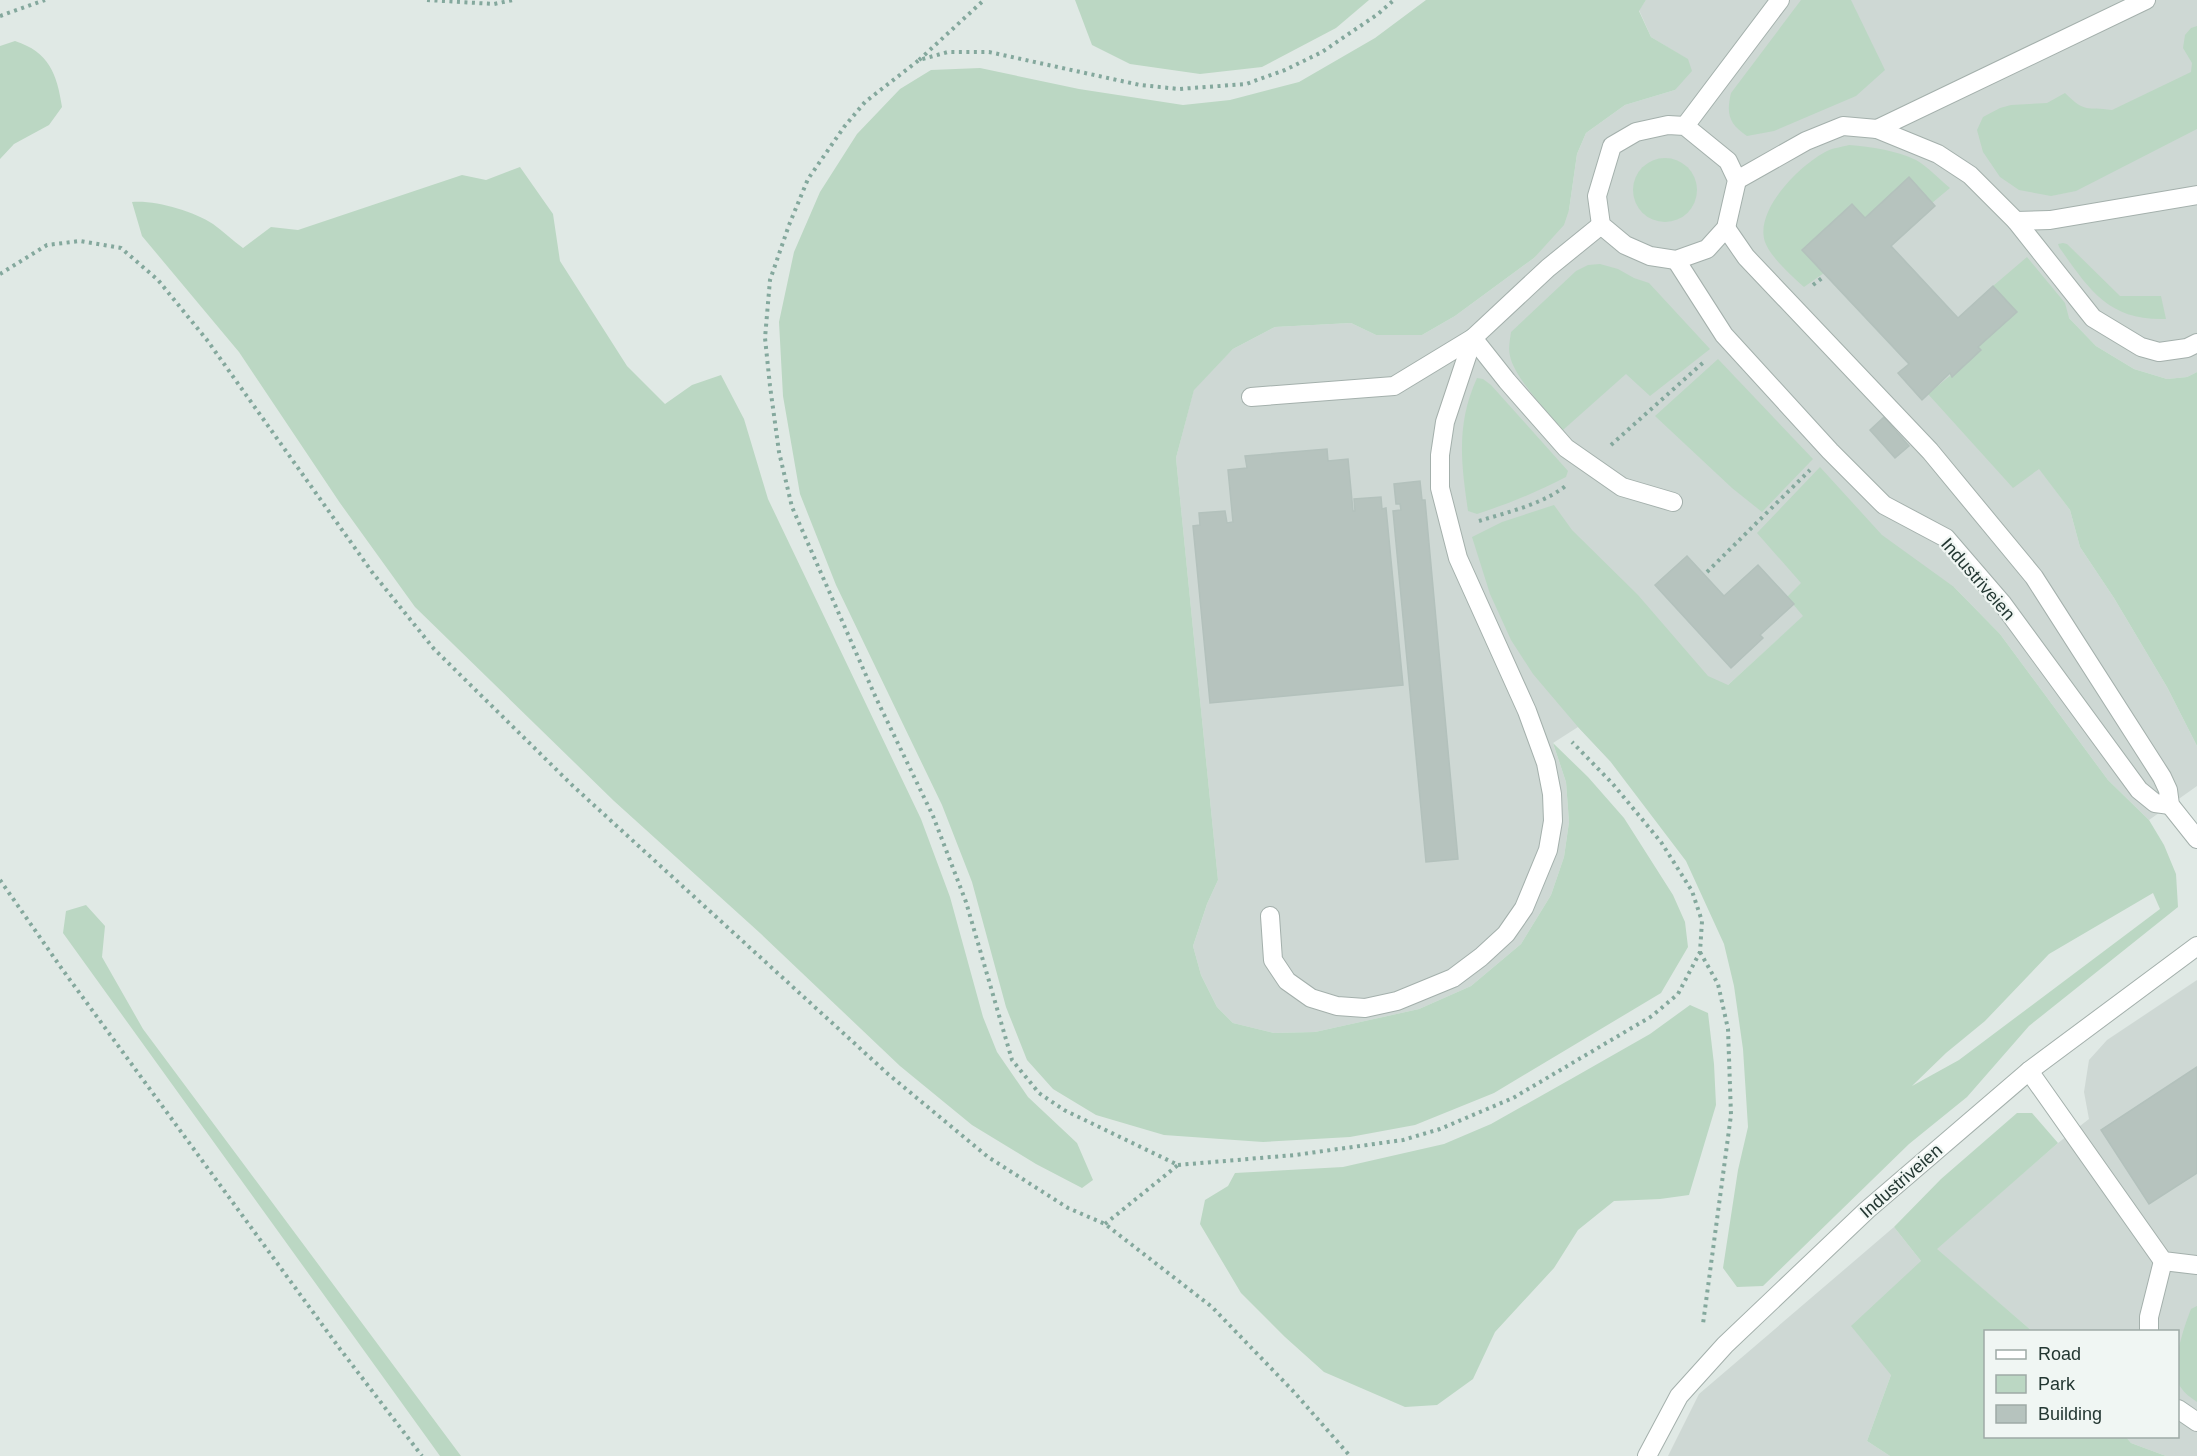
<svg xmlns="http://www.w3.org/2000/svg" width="2197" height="1456" font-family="Arial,sans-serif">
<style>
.built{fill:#ced8d4}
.green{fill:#bbd7c3;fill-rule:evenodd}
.building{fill:#b6c3be;stroke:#b3c1bc;stroke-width:1.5}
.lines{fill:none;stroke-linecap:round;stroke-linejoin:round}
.lane-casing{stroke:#a4b0ac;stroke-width:20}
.street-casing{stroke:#a4b0ac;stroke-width:20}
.path{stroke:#84a89d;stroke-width:4;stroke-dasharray:3 4.5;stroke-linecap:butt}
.lane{stroke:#fff;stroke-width:18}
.street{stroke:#fff;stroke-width:18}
.labels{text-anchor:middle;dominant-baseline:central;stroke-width:4.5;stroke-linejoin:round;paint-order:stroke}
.street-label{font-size:18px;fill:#233732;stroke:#f0f6f3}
</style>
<rect width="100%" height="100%" fill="#e0e9e5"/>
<g class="built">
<path d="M1646 0H2197V372L2187 377 2167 379 2134 369 2096 346 2069 318 2039 468 2070 510 2080 547 2114 598 2167 687 2197 746V786L2149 820 2108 780 2000 634 1954 587 1794 625 1728 685 1610 761 1578 727 1553 743 1566 782 1569 822 1564 857 1551 895 1521 944 1471 986 1419 1009 1315 1032 1274 1033 1233 1023 1217 1007 1201 975 1193 946 1207 904 1218 880 1176 458 1194 389 1233 349 1275 327 1351 323 1376 335H1422L1455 316 1534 258 1569 210 1577 154 1586 133 1625 105 1675 90 1687 59 1651 37 1639 10Z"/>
<path d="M2197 980V1456H2166L2131 1443 2126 1437 2178 1436V1332L2032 1331 1936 1249 2058 1143 2089 1119 2084 1092 2089 1060 2107 1040Z"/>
<path d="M1894 1227 1921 1261 1891 1375 1867 1441 1890 1456H1668L1699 1394Z"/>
</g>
<g class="green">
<path d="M1075 0H1369L1336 28 1262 67 1200 74 1130 64 1092 45Z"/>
<path d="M1426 0H1646L1639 11 1651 37 1688 59 1692 71 1675 90 1625 105 1586 133 1577 154 1569 210 1564 225 1534 258 1455 316 1422 335H1376L1351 323 1275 327 1233 349 1194 390 1176 458 1218 880 1207 904 1193 946 1201 975 1217 1007 1233 1023 1274 1033 1315 1032 1419 1009 1471 986 1521 944 1551 895 1564 857 1569 822 1566 782 1553 743 1588 777 1624 818 1673 895 1685 922 1688 947 1661 993 1494 1093 1415 1125 1350 1137 1263 1142 1164 1135 1096 1115 1053 1089 1027 1060 1006 1007 972 882 942 805 836 585 800 494 783 396 779 322 794 252 820 192 857 134 900 89 931 70 980 68 1079 89 1183 105 1230 100 1299 82 1375 38Z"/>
<path d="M1801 0H1851L1885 70 1856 96 1774 131 1747 136C1729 124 1726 114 1731 93Z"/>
<path d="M2197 26V129L2076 191 2051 196 2019 190 2000 177 1983 152 1977 130 1983 117 2000 108 2011 105 2047 103 2065 93C2086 114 2086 106 2112 110L2191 72 2192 63 2183 48 2185 35 2191 28Z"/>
<path d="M15 41C49 52 57 74 62 107L49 125 14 144 0 159V46Z"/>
<path d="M1849 145C1872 147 1895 150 1916 160 1928 167 1939 179 1950 188L1932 203 1909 178 1865 218 1852 204 1803 249 1824 273 1804 287C1792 276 1771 258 1765 242 1754 210 1801 164 1827 151 1833 148 1842 147 1849 145Z"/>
<circle cx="1665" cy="190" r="32"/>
<path d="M520 167 553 214 560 261 627 366 665 404 692 385 721 375 744 419 768 499 921 819 950 897 983 1017 997 1052 1028 1097 1077 1143 1093 1180 1082 1188 1036 1164 972 1125 900 1066 760 933 614 801 415 607 340 503 239 352 142 236 132 202C156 200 193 211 213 224 223 231 233 241 243 248L271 227 298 230 462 175 486 180Z"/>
<path d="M2063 243 2067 244 2120 296H2161L2166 319C2108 321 2089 289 2059 247L2058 244Z"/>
<path d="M2027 257 2065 303 2069 318 2096 346 2134 369 2167 379 2187 377 2197 372V746L2167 687 2114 598 2080 547 2070 510 2039 469 2013 488 1928 394 1981 350 1978 347 2017 312 1993 286Z"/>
<path d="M1600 264 1618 269 1634 278 1649 283 1710 349 1650 396 1626 374 1563 430C1548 413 1514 377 1510 356 1508 348 1510 340 1511 332L1576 271 1588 265Z"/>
<path d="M1718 359 1813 459 1762 512 1732 488 1655 416Z"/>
<path d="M1477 378 1483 379 1491 385 1568 471 1566 477C1537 492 1508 504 1477 514L1468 511C1461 463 1456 424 1477 378Z"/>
<path d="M1820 467 1882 535 1954 587 2000 634 2108 780 2149 820 2164 845 2176 874 2178 907 2029 1026 1967 1097 1909 1144 1763 1286 1737 1287 1723 1268 1738 1170 1748 1127 1743 1049 1734 986 1724 944 1686 861 1610 761 1578 727 1533 674 1511 640 1490 594 1472 537 1502 522 1554 505 1572 530 1638 595 1708 676 1728 685 1803 616 1787 597 1801 583 1757 533ZM2153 893 2160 909 1959 1060 1912 1086 1946 1053 1985 1021 2049 954Z"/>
<path d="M86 905 105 926 102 957 143 1029 461 1456H440L63 933 66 911Z"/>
<path d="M1690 1005 1708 1013 1714 1064 1716 1105 1689 1195 1660 1199 1614 1201 1578 1230 1554 1268 1495 1332 1473 1379 1437 1405 1405 1407 1324 1372 1285 1337 1241 1293 1200 1224 1205 1200 1228 1186 1235 1173 1343 1167 1444 1144 1491 1124 1571 1079 1650 1034Z"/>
<path d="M2017 1113H2032L2058 1143 1937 1249 2032 1331 1986 1332V1436L2126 1437 2131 1443 2166 1456H1890L1867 1441 1891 1375 1851 1326 1921 1261 1894 1227 1941 1179Z"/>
<path d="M2197 1306V1402C2192 1398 2185 1394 2182 1389 2168 1372 2184 1327 2191 1309Z"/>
</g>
<g class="building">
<path d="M1909 177 1935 206 1891 246 1958 318 1993 286 2017 312 1978 347 1981 350 1952 377 1950 373 1922 400 1898 373 1909 364 1802 250 1852 204 1865 218Z"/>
<path d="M1884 417 1909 446 1895 458 1870 430Z"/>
<path d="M1327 449 1328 461 1348 459 1353 511H1355L1354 499 1381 497 1382 509 1386 508 1403 685 1210 703 1193 526 1200 525 1199 513 1225 511 1227 523 1233 522 1228 470 1247 468 1245 456Z"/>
<path d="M1420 481 1422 500H1425L1458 859 1426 862 1393 511 1401 510 1400 504H1396L1394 484Z"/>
<path d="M1687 556 1724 596 1758 565 1794 604 1760 635 1763 638 1731 668 1655 585Z"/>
<path d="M2197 1067V1173L2149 1204 2101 1130Z"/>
</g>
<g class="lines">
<defs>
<g id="lane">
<path d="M1668 125 1685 126 1728 161 1737 180 1726 228 1707 249 1676 260 1650 256 1625 245 1601 225 1597 196 1612 146 1636 132Z"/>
<path d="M1685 126 1780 0"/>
<path d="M1877 129 2146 0"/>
<path d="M1737 180 1806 141 1843 126 1877 129 1938 154 1970 175 2016 221 2093 318 2141 347 2159 352 2187 348 2197 343"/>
<path d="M2016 221 2050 220 2197 195"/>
<path d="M1726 228 1746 257 1930 451 2034 577 2162 777 2168 790 2170 805 2197 839"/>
<path d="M1676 260 1724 335 1830 451 1884 505 1946 538 2002 603 2139 790 2155 803 2170 805"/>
<path d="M1251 397 1394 386 1473 338 1507 381 1566 448 1622 487 1673 502"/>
<path d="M1270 916 1273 960 1287 981 1311 998 1337 1006 1365 1008 1397 1001 1453 978 1481 957 1506 934 1524 908 1548 850 1553 821 1552 794 1546 763 1527 711 1458 558 1440 488V455L1445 422 1473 338 1548 268 1601 225"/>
<path d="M2029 1071 2163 1261 2197 1265"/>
<path d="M2149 1332V1317L2163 1261"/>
<path d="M2178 1409 2197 1422"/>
</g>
<path id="street" d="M1647 1456 1679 1396 1725 1345 1867 1210 2029 1071 2197 946"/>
</defs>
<use href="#lane" class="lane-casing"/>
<use href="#street" class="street-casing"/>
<g class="path">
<path d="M427 0 494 4 513 0"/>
<path d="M0 16 45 0"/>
<path d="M919 60 984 0"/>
<path d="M0 274 47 245 80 241 121 248 158 280 207 340 372 572 434 649 573 786 888 1074 988 1157 1068 1208 1105 1224 1212 1307 1294 1392 1350 1456"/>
<path d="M1813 285 1822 278"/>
<path d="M1611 445 1706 360"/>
<path d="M1479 521C1508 512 1544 504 1568 484"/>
<path d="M1707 572 1810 470"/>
<path d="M0 880 62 969 340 1349 422 1456"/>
<path d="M1700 952 1718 984 1728 1029 1731 1115 1703 1324"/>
<path d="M1178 1165 1295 1155 1403 1140 1440 1129 1513 1098 1652 1016 1678 994 1700 952 1702 921 1692 891 1661 842 1612 783 1572 742"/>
<path d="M1105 1224 1178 1165 1064 1110 1039 1093 1012 1060 966 902 933 816 876 698 792 507 779 452 770 386 765 338 770 280 789 225 808 179 844 127 865 102 919 60 948 52H989L1140 85 1179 89 1246 84 1285 70 1322 52 1378 14 1394 0"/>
</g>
<use href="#lane" class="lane"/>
<use href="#street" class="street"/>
</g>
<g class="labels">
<g class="street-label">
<text transform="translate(1978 579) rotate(49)">Industriveien</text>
<text transform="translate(1901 1181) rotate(-41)">Industriveien</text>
</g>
</g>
<rect x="1984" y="1330" width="195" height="108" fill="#f0f6f3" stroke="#9eaaa6" stroke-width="1.5"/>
<rect x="1996" y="1350" width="30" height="9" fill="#ffffff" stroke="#9eaaa6" stroke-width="1.5"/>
<text x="2038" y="1360" font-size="18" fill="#233732">Road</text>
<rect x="1996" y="1375" width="30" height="18" fill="#bbd7c3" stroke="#9eaaa6" stroke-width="1.5"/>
<text x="2038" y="1390" font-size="18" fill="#233732">Park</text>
<rect x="1996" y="1405" width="30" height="18" fill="#b6c3be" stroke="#9eaaa6" stroke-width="1.5"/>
<text x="2038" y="1420" font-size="18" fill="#233732">Building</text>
</svg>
